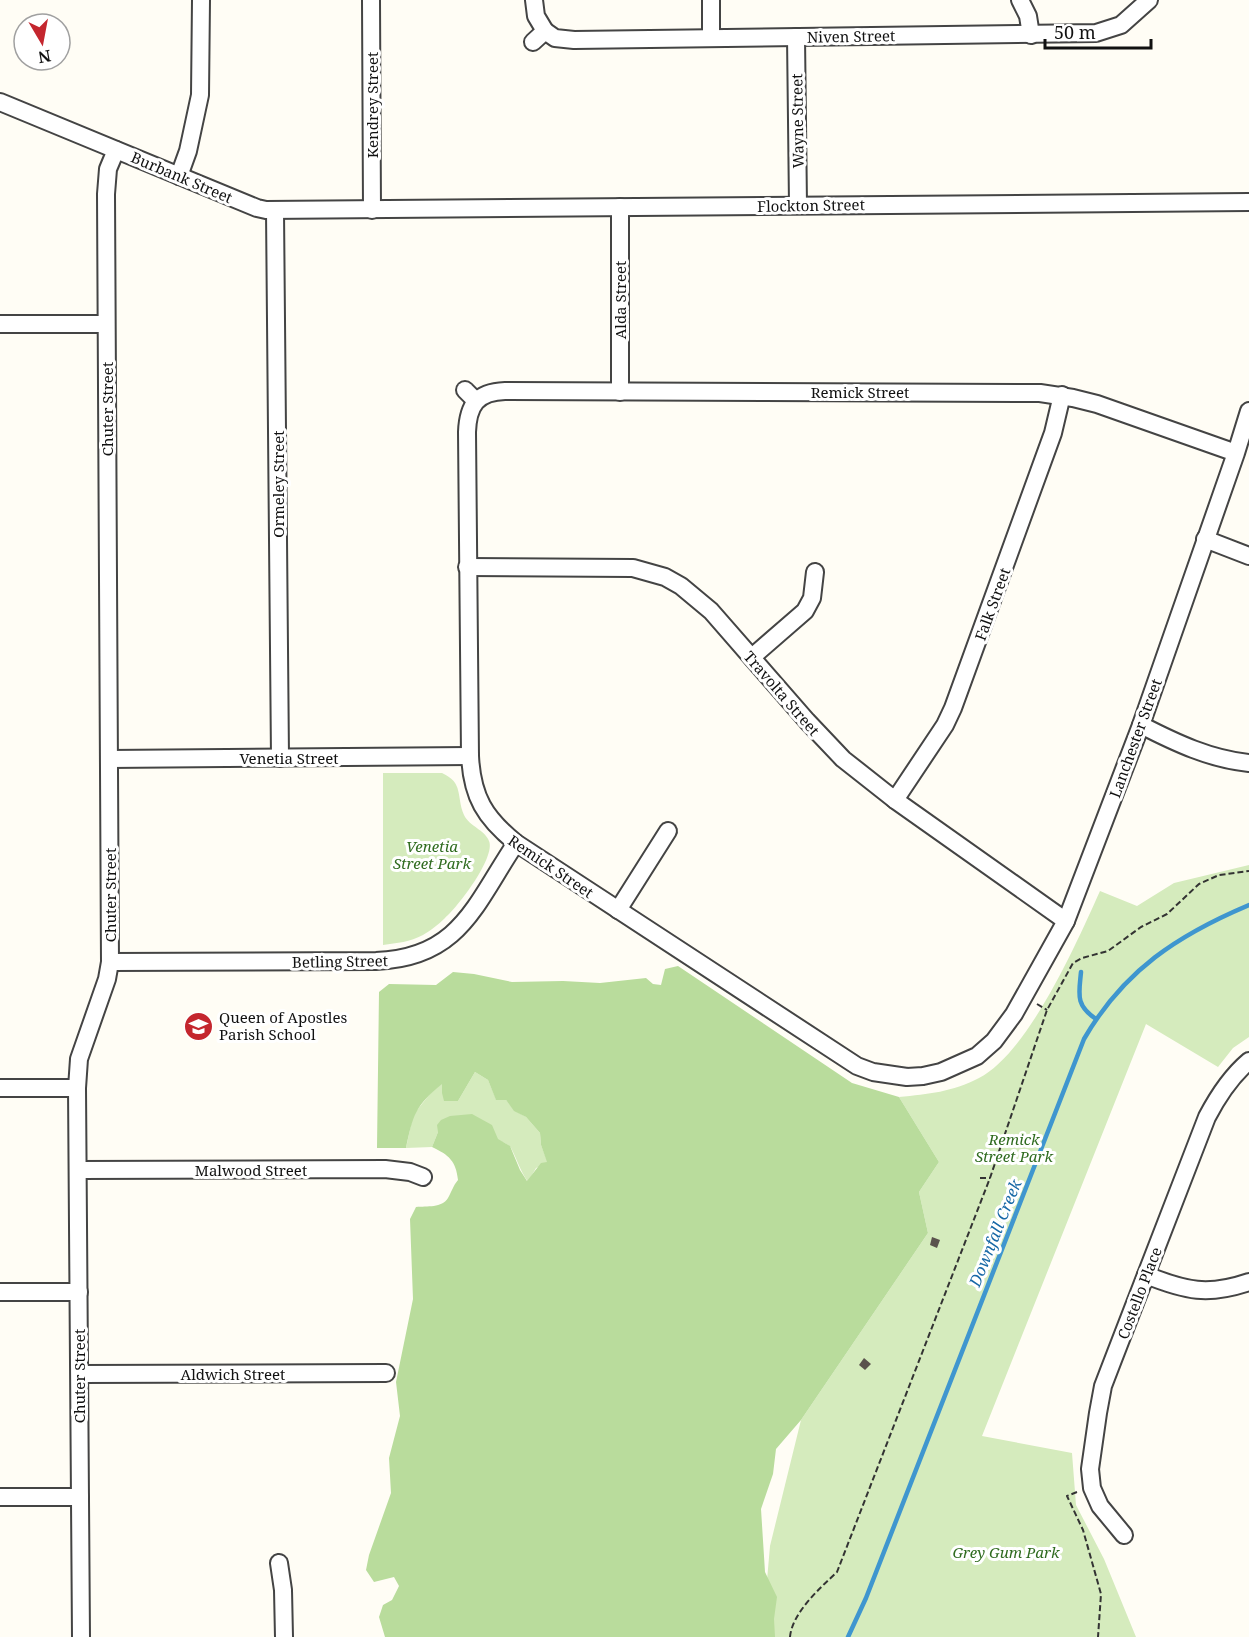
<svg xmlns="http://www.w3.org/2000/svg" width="1249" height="1637" font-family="'Noto Serif',serif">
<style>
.green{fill:#d5ebbd}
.forest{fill:#b9dc9c}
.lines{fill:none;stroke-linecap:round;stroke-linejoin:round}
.stream{stroke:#3f96cf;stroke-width:4.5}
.building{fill:#5a524d}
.minor-casing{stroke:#444;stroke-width:20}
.path{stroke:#333;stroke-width:2;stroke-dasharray:6 3;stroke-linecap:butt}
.minor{stroke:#fff;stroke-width:16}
.labels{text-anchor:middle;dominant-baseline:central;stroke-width:6;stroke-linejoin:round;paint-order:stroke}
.street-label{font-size:15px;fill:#111;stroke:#fff}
.park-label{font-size:15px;font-style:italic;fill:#2f6b1f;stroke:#fff}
.poi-label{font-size:15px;fill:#111;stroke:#fff;text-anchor:start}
.water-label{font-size:16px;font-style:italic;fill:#1768a6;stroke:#fff}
</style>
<rect width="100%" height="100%" fill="#fffdf5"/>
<g class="green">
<path d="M383 773H442C464 783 456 796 464 815 469 826 485 830 489 841 496 857 458 907 445 918 439 924 430 931 423 935 410 942 397 943 383 945Z"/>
<path d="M1249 865V1037L1233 1048 1218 1067 1146 1024 982 1436 1072 1453 1076 1505 1104 1559 1136 1637H762L770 1546 801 1420 928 1233 919 1192 939 1162 899 1097C929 1094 952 1092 979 1078 1029 1052 1077 942 1100 891L1137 906 1174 883Z"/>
<path d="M475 1072 488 1080 496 1099 506 1100 514 1110 526 1117 540 1133 541 1145 548 1163 536 1168 528 1182C520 1171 517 1159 511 1148 502 1135 454 1134 438 1132L432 1147 406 1148 413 1115 430 1094 442 1083 458 1101Z"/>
</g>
<path class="forest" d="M678 966 852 1083 899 1097 939 1162 919 1192 928 1233 801 1420 776 1449 773 1474 761 1509 765 1572 777 1597 774 1619 775 1637H385L379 1617 383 1605 392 1600 399 1586 394 1577 374 1582 366 1570 369 1555 391 1493 389 1458 400 1416 396 1382 413 1299 410 1219 416 1207C427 1206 442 1208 448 1198 452 1191 453 1186 458 1180 456 1161 449 1155 432 1147L438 1132 437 1125 441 1120 450 1116 472 1114 492 1125 498 1139 510 1146 520 1170 527 1181 541 1163 547 1162 541 1145 540 1133 526 1117 514 1111 506 1100H496L488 1080 475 1072 458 1101H444L442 1093V1084C415 1106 413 1115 406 1148H377L379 992 389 984 436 985 453 972 474 974 512 982 563 981 600 983 646 978 653 984 661 985 665 969Z"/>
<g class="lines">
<g class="stream">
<path d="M1081 972C1079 994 1075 1005 1096 1019"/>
<path d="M848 1637 866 1598 1084 1039C1124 970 1178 935 1249 905"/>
</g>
</g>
<g class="building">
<path d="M932 1237 940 1240 937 1248 930 1245Z"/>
<path d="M864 1358 871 1364 865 1370 859 1365Z"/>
</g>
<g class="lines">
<defs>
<g id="minor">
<path d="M371 0 372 210"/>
<path d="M534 0 536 16 545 31"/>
<path d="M711 0V38"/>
<path d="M1020 0 1028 16 1031 35"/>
<path d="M796 37 798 205"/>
<path d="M533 42 545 31 555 38 574 40 1096 33 1121 25 1149 0"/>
<path d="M0 102 257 208 266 210 1249 202"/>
<path d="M179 176 188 151 200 95 201 0"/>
<path d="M620 207V392"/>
<path d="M275 211 280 758"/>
<path d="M0 324H106"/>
<path d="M465 390 476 401"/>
<path d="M1236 453 1097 404 1073 398 1040 393 505 391C477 392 468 405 467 432L470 756C472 797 485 818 516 843L857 1066 873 1072 907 1077 923 1076 941 1072 977 1056 994 1041 1014 1014 1066 921 1141 725 1236 453 1249 411"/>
<path d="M1205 539 1249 556"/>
<path d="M467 567 633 568 665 577 681 586 711 611 807 721 843 759 895 800 1066 921"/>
<path d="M752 657 805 611 812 598 815 572"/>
<path d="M1141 725C1176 743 1210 759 1249 763"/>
<path d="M109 759 470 756"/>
<path d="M895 800 945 725 953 708 1053 433 1062 395"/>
<path d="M618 910 668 831"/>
<path d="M110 962 376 961C460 958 475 904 516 843"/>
<path d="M0 1088H77"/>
<path d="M78 1170 385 1169 410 1172 423 1177"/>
<path d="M1146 1275C1186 1291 1208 1296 1249 1282"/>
<path d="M0 1292H79"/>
<path d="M80 1374 386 1373"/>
<path d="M0 1497H80"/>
<path d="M1124 1535 1100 1506 1092 1488 1090 1469 1098 1413 1103 1386 1113 1360 1207 1117C1218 1096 1230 1077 1249 1061"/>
<path d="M279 1563 283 1590 284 1637"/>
<path d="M81 1637 77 1088 79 1059 107 979 110 962 106 194 108 169 116 150"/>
</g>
</defs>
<use href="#minor" class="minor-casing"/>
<g class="path">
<path d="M1037 1004 1047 1010"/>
<path d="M980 1178H990"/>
<path d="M1077 1492 1067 1496 1083 1530 1101 1594 1098 1637"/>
<path d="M790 1637C792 1613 820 1588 837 1572L990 1178 1047 1010 1073 963 1082 958 1108 951 1141 927 1167 914 1199 884 1219 875 1249 871"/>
</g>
<use href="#minor" class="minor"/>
</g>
<defs>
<symbol id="school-disc" viewBox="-11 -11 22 22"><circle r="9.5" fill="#c4262e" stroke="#fff"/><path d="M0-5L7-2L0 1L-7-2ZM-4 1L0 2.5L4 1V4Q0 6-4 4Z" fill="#fff"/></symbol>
</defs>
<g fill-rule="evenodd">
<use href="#school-disc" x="182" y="1010" width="33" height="33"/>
</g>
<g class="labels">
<g class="street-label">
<text transform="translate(851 36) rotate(-1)">Niven Street</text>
<text transform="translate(372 105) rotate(-90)">Kendrey Street</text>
<text transform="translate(797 121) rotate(-91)">Wayne Street</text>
<text transform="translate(182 177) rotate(23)">Burbank Street</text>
<text transform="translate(811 205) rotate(-1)">Flockton Street</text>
<text transform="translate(620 300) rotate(-90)">Alda Street</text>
<text x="860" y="392">Remick Street</text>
<text transform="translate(107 409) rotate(-90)">Chuter Street</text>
<text transform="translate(278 484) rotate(-90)">Ormeley Street</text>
<text transform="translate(992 604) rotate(-70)">Falk Street</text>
<text transform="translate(782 693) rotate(49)">Travolta Street</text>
<text transform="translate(1135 738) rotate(-70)">Lanchester Street</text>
<text x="289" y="758">Venetia Street</text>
<text transform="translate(551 866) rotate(34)">Remick Street</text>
<text transform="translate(110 895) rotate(-90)">Chuter Street</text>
<text transform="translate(340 961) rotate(-1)">Betling Street</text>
<text x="251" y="1170">Malwood Street</text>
<text transform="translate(1139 1293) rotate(-69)">Costello Place</text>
<text x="233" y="1374">Aldwich Street</text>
<text transform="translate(79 1376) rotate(-90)">Chuter Street</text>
</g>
<g class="park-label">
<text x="432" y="846">Venetia<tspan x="432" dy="17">Street Park</tspan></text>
<text x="1014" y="1139">Remick<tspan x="1014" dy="17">Street Park</tspan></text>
<text x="1006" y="1552">Grey Gum Park</text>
</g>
<g class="poi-label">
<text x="219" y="1017">Queen of Apostles<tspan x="219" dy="17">Parish School</tspan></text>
</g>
<g class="water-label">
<text transform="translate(995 1233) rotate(-68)">Downfall Creek</text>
</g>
</g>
<g transform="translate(42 42) rotate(170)"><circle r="28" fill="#ffffff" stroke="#a0a0a0" stroke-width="1.5"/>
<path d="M0-4.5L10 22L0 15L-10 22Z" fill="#c4262e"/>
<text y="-9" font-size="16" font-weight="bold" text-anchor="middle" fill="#111111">N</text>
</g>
<path d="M1045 39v9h106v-9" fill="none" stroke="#111111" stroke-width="3"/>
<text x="1054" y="39" font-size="18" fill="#111111" stroke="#ffffff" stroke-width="4.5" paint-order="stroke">50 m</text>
</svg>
